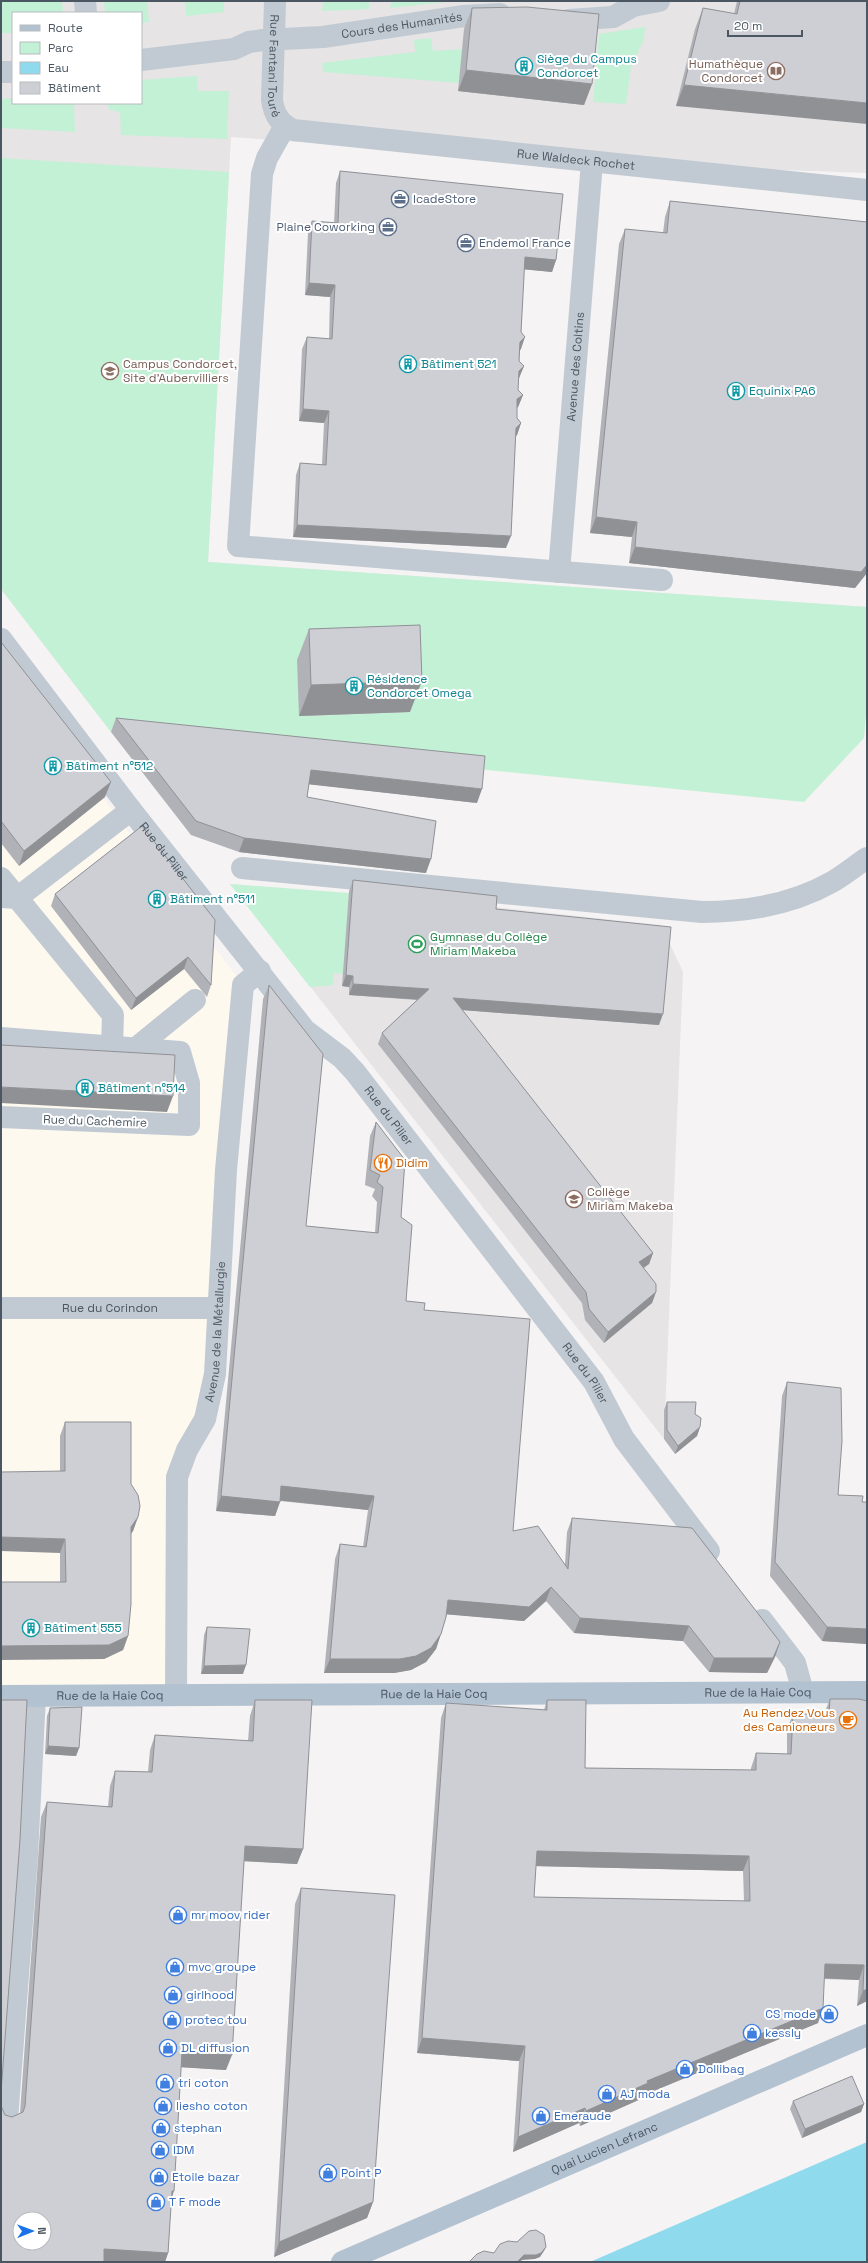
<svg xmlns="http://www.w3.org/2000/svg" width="868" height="2263" font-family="'Space Grotesk',sans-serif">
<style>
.commercial{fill:#fdf9ef}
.education{fill:#e6e4e5;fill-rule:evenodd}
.green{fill:#c3f1d5;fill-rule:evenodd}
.water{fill:#90daee}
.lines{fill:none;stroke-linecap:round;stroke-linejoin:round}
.minor{stroke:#c1cad2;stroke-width:22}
.major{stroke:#b3c2d1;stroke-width:22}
.wall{fill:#b0b2b7;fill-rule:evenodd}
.shaded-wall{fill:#909195}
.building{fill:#cdcfd5;stroke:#909195;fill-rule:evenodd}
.labels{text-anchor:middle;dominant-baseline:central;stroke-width:4;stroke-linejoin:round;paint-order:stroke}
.street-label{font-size:12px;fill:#4a5661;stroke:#fff}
.culture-label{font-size:12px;fill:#0d838f;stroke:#fff;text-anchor:start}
.education-label{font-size:12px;fill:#785e54;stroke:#fff;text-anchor:start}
.service-label{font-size:12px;fill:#4e5e75;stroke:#fff;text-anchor:start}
.leisure-label{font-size:12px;fill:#27864d;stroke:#fff;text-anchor:start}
.food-label{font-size:12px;fill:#c56008;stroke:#fff;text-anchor:start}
.shop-label{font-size:12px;fill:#366cbe;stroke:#fff;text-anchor:start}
</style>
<rect width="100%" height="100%" fill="#f5f3f3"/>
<path class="commercial" d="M1 661 243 985 215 1374 187 1450 176 1694 1 1688Z"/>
<g class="education">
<path d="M1 1H867V173L613 164 231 137 208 562 867 607V698L864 738 111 732 1 589ZM13 13H141V103H13Z"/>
<path d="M230 884 493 907 661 925 683 972 664 1439Z"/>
</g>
<g class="green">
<path d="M1 1H62L63 13H13V33H1Z"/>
<path d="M104 1H147L149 22 141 23V13H105Z"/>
<path d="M185 1H224V12L186 16Z"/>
<path d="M323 1H369V9L322 11Z"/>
<path d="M392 1H456L390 8Z"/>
<path d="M645 27 644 39 631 67 626 104 593 102 599 34Z"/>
<path d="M431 38 433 51 463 49 459 83 323 72 322 63 415 52 414 40Z"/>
<path d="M197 76 198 91H229L227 139 121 135 120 112 110 110 108 107 109 103H141V80Z"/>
<path d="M13 98V103H74L75 132 1 128V99Z"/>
<path d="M1 158 229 172 208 562 867 607V698L864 738 804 802 111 732 1 589ZM297 661 410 712 300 716Z"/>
<path d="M230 884 349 893 347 974 334 973 333 985 310 987Z"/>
</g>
<path class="water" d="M867 2142V2262H590Z"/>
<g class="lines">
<g class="minor">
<path d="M85 1 86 13"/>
<path id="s1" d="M275 1 272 100C274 114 279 123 293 130L867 190"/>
<path d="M569 20 613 17 633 6 659 1"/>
<path id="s2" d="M141 60 234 49 249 42 263 40 323 37 464 16 500 14"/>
<path d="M1 72H13"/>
<path d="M285 126 267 158 262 174 238 546 662 580"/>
<path id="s3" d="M559 572 592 162"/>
<path id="s4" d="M1 639 131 810 305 1030 342 1058 355 1072 594 1382 624 1439 709 1551"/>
<path d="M242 868 702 912C746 912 793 904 832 882 844 875 855 866 867 858"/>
<path d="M1 878 113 1015 112 1046"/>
<path d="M2 897 17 898 131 810"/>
<path d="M1 1038 180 1052 189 1083V1125L1 1117"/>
<path d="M136 1048 195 1000"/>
<path id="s5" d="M1 1308H218"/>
<path d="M762 1620 795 1663 803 1692"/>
<path id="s6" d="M176 1694 177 1477 187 1450 205 1419 215 1374 226 1170 243 985 260 971"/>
<path d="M7 2120 27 1856 35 1696"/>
</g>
<g class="major">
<path id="s7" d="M1 1696 867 1692"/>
<path id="s8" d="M342 2262 867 2035"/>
</g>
</g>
<g class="wall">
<path d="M737 1H867L676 106 695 29 703 8 734 14Z"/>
<path d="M472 8 592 84 584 105 458 91 464 29Z"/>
<path d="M340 171 556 260 552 272 524 269 521 332V349L520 350 519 361 524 366 519 378 518 379V390L523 395 518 407 517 408V418L521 423 517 435 516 436 506 548 293 537 296 475 300 463 322 465 324 423 299 421 302 349 307 337 329 339 330 297 305 295 308 233 312 221 334 223 336 183Z"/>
<path d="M670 201 867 222V573L855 588 629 563 632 537 590 533 619 244 625 229 663 233 665 217Z"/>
<path d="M309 629 410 712 299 716 297 660Z"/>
<path d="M1 642 105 797 19 866 1 843Z"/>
<path d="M116 718 477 803 309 784 307 797 426 873 239 852 191 835 111 732Z"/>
<path d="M142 826 211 985 207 997 184 969 131 1010 51 906 55 894Z"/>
<path d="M353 880 496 909 659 1025 462 1010 653 1253 649 1264 644 1268 656 1292 652 1303 604 1343 585 1320 582 1303 378 1044 382 1033 417 1000 349 995V987L342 986 349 891Z"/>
<path d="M269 985 306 1226 375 1233 377 1202 372 1196 375 1189 365 1185 370 1136 376 1122 401 1217 406 1301 424 1310 513 1531 565 1564 567 1532 572 1518 780 1642 775 1657 767 1673 709 1672 683 1641 574 1633 546 1601 524 1621 447 1614 436 1649 426 1662 411 1670 394 1673H324L335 1559 340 1544 363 1547 368 1510 280 1501 275 1516 216 1511 263 999Z"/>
<path d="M787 1382 838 1495 862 1502 867 1644 822 1641 770 1576 782 1396Z"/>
<path d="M667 1402 700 1427 697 1436 675 1454 664 1439V1410Z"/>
<path d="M65 1422 131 1484 138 1517 133 1531 131 1533 128 1636 123 1650 104 1659 60 1582V1436Z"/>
<path d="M207 1627 243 1674H201L204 1635Z"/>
<path d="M830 1699 867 1701V2001L857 2006 859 1980 824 1979 818 2023 644 2095 643 2098 580 2126 579 2123 513 2152 519 2061 417 2053 441 1718 446 1703 544 1710 547 1700 585 1768 751 1770V1768L756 1753 787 1754V1729L793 1714H824ZM536 1866 743 1871 744 1901 534 1897Z"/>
<path d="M255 1700 303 1849 297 1864 244 1861 226 2070 181 2067 171 2200 168 2253 165 2262H1L5 2115 12 2117 20 2113 41 1817 47 1802 108 1807 110 1786 115 1771 148 1772 150 1750 155 1735 248 1741 250 1716Z"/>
<path d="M50 1708 79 1748 76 1756 45 1754 47 1716Z"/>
<path d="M301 1888 373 2202 367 2218 274 2257 295 1904Z"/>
<path d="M793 2101 864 2104 861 2112 802 2138 790 2109Z"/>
</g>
<g class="shaded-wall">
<path d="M466 70 592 84 584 105 458 91Z"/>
<path d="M684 85 867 103V124L676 106Z"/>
<path d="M525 257 556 260 552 272 520 269Z"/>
<path d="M309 283 335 285 330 297 305 295Z"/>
<path d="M525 337 521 349 516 354 520 342Z"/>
<path d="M524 366 519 378 514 383 519 371Z"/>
<path d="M523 395 518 407 513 412 517 399Z"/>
<path d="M303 409 329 411 324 423 299 421Z"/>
<path d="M521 423 517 435 512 440 516 428Z"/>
<path d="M596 517 637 522 632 537 590 533Z"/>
<path d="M297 525 511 536 506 548 293 537Z"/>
<path d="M635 547 867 565V573L855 588 629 563Z"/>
<path d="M422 681 410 712 299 716 311 685Z"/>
<path d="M311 770 482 789 477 803 306 784Z"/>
<path d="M111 782 105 797 19 866 24 851Z"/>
<path d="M244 838 431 859 426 873 239 852Z"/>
<path d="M188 957 184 969 131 1010 136 998Z"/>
<path d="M346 975 353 976 349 987 342 986Z"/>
<path d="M353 984 429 989 425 1000 349 995Z"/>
<path d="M453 998 663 1014 659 1025 449 1009Z"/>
<path d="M1 1087 173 1096 167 1112 1 1103Z"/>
<path d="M653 1253 649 1264 635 1273 639 1262Z"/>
<path d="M656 1292 652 1303 604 1343 608 1332Z"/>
<path d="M700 1427 697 1436 675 1454 678 1446Z"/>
<path d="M281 1486 374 1496 368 1510 276 1500Z"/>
<path d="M221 1496 280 1502 275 1516 216 1511Z"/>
<path d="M138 1517 133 1531 126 1541 131 1527Z"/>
<path d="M1 1537 65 1539 60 1553 1 1551Z"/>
<path d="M551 1587 546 1601 524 1621 442 1614 448 1600Z"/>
<path d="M580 1618 689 1626 683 1641 574 1633Z"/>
<path d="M827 1627 867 1629V1644L822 1641Z"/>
<path d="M441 1634 436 1649 426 1662 411 1670 394 1673H324L330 1659Z"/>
<path d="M128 1636 123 1650 104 1659 1 1660V1646Z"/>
<path d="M780 1642 775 1657 767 1673 709 1672 714 1658Z"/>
<path d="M246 1665 243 1674H201L204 1666Z"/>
<path d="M48 1746 79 1748 76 1756 45 1754Z"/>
<path d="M245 1846 303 1849 297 1864 240 1861Z"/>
<path d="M537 1851 749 1856 743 1871 532 1866Z"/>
<path d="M825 1964 864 1965 859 1980 820 1978Z"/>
<path d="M867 1989V2001L857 2006 863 1991Z"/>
<path d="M823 2008 818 2023 644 2095 643 2098 580 2126 586 2111 647 2081Z"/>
<path d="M422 2038 525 2046 519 2061 417 2053Z"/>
<path d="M182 2052 232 2055 226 2070 177 2067Z"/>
<path d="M864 2104 861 2112 802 2138 805 2129Z"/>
<path d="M585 2108 579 2123 513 2152 518 2137Z"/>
<path d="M172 2191H174L169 2206Z"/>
<path d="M373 2202 367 2218 274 2257 279 2242Z"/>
<path d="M546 2247 544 2251 540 2257 535 2259 522 2260 520 2262H517L524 2255Z"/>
<path d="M104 2249 168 2253 165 2262H100Z"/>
</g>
<g class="building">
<path d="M740 1H867V103L684 85 703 8 737 14Z"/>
<path d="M527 7 599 14 592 84 466 70 472 8Z"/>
<path d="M340 171 563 194 556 260 525 257 521 332 525 337 520 342 519 361 524 366 519 371 518 390 523 395 517 399V418L521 423 516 428 511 536 297 525 300 463 326 465 329 411 303 409 307 337 332 339 335 285 309 283 312 221 338 223Z"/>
<path d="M670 201 867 222V565L861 572 635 547 637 522 596 517 625 229 667 233Z"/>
<path d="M420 625 422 681 311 685 309 629Z"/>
<path d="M1 642 111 782 24 851 1 821Z"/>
<path d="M116 718 485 756 482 789 311 770 307 797 436 821 431 859 244 838 196 821Z"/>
<path d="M142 826 215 920 211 985 188 957 136 998 55 894Z"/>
<path d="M353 880 497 896 496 909 671 927 663 1014 453 998 653 1253 639 1262 656 1284V1292L608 1332 589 1309 586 1292 382 1033 429 989 353 984V976L346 975Z"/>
<path d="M269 985 323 1054 306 1226 378 1233 383 1187 377 1182 380 1175 370 1170 376 1122 405 1160 401 1217 412 1225 406 1301 425 1303 424 1310 530 1319 513 1531 538 1526 568 1569 572 1518 692 1528 780 1642 773 1658H714L689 1626 580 1618 551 1587 529 1607 448 1600 446 1617 441 1634 431 1648 416 1656 400 1659H330L340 1544 366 1547 374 1496 281 1486 280 1502 221 1496Z"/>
<path d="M1 1045 175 1055 173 1096 1 1087Z"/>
<path d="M787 1382 841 1388 842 1441 838 1495 863 1496 862 1502H867V1629L827 1627 775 1562Z"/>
<path d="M667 1402H696L695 1414 701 1418 700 1427 678 1446 667 1430Z"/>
<path d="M65 1422H131V1484L138 1495 140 1506 138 1517 131 1527V1604L128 1636 109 1645 1 1646V1582H66L65 1539 1 1537V1472L65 1471Z"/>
<path d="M207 1627 250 1629 246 1665 204 1666Z"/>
<path d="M830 1699H859L867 1701V1989L863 1991 864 1965 825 1964 823 2008 647 2081 648 2083 586 2111 585 2108 518 2137 525 2046 422 2038 446 1703 547 1710V1700H586L585 1768 756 1770V1753L791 1754 793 1714H829ZM537 1851 749 1856 750 1901 534 1897Z"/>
<path d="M1 1700H27L20 1840 1 2092Z"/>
<path d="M255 1700H312L303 1849 245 1846 232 2055 182 2052 174 2191H172L168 2253 104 2249V2262H1V2106L5 2115 12 2117 23 2112 25 2106 47 1802 112 1807 115 1771 152 1772 155 1735 253 1741ZM20 2219H44V2243H20Z"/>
<path d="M82 1707 79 1748 48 1746 50 1708Z"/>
<path d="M301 1888 395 1895 373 2202 279 2242Z"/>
<path d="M852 2076 864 2104 805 2129 793 2101Z"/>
<path d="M536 2230 544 2235 546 2247 541 2253 536 2255H524L517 2262H469L477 2254 484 2251 494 2253 500 2244 508 2241 517 2242 529 2231Z"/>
</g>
<defs>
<symbol id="building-ring" viewBox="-11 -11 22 22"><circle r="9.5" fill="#fff" stroke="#0f9aa8" stroke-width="1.5"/><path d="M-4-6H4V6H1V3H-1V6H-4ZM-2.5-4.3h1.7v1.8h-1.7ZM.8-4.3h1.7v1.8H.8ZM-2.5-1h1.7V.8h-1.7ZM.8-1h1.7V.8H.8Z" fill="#0f9aa8"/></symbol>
<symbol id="library-ring" viewBox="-11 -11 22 22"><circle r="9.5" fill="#fff" stroke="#8d6e63" stroke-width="1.5"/><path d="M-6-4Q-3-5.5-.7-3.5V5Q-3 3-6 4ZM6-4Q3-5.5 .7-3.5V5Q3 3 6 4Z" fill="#8d6e63"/></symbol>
<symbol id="office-ring" viewBox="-11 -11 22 22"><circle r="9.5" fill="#fff" stroke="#5c6f8a" stroke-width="1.5"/><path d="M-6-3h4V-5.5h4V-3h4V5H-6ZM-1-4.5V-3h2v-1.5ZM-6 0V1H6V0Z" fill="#5c6f8a"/></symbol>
<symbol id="university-ring" viewBox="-11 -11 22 22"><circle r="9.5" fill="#fff" stroke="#8d6e63" stroke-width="1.5"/><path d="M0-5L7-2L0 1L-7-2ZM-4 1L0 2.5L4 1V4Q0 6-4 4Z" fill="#8d6e63"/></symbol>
<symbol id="stadium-ring" viewBox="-11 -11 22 22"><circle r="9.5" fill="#fff" stroke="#2e9e5b" stroke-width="1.5"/><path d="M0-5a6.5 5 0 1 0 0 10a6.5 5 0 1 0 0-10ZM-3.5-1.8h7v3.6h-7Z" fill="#2e9e5b"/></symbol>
<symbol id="restaurant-ring" viewBox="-11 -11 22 22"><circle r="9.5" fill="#fff" stroke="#e8710a" stroke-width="1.5"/><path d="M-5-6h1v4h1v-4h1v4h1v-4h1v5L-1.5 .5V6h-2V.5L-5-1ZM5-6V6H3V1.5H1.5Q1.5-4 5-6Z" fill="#e8710a"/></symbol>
<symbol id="school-ring" viewBox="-11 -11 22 22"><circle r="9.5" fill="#fff" stroke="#8d6e63" stroke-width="1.5"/><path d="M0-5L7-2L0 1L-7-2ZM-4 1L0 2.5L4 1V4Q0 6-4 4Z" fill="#8d6e63"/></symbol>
<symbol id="cafe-ring" viewBox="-11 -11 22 22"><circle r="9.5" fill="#fff" stroke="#e8710a" stroke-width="1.5"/><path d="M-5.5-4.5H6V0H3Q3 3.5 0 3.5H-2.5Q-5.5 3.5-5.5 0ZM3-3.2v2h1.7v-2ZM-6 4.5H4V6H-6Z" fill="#e8710a"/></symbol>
<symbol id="shop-ring" viewBox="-11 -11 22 22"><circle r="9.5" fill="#fff" stroke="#3f7fe0" stroke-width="1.5"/><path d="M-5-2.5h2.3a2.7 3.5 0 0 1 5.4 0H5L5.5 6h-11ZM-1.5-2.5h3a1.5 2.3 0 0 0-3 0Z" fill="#3f7fe0"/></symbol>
</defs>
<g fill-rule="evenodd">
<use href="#building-ring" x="514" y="56" width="20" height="20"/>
<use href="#library-ring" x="766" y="61" width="20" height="20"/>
<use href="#office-ring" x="390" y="189" width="20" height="20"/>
<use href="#office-ring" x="378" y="217" width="20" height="20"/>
<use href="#office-ring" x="456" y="233" width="20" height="20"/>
<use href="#building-ring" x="398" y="354" width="20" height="20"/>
<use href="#university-ring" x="100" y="361" width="20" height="20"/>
<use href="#building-ring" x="726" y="381" width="20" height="20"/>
<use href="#building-ring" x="344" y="676" width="20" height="20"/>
<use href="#building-ring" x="43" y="756" width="20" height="20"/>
<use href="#building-ring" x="147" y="889" width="20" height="20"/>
<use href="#stadium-ring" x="407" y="934" width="20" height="20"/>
<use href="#building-ring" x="75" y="1078" width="20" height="20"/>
<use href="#restaurant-ring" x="373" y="1153" width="20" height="20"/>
<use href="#school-ring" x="564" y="1189" width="20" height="20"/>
<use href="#building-ring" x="21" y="1618" width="20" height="20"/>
<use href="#cafe-ring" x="838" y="1710" width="20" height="20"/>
<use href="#shop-ring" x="168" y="1905" width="20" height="20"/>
<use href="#shop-ring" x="165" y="1957" width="20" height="20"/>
<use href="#shop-ring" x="163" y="1985" width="20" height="20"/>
<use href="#shop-ring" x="819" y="2004" width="20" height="20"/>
<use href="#shop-ring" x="162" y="2010" width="20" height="20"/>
<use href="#shop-ring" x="742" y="2023" width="20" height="20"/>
<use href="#shop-ring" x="158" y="2038" width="20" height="20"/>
<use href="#shop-ring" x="675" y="2059" width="20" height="20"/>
<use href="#shop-ring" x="155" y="2073" width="20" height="20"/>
<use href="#shop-ring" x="597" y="2084" width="20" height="20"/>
<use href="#shop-ring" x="153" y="2096" width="20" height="20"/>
<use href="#shop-ring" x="531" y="2106" width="20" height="20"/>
<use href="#shop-ring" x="151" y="2118" width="20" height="20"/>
<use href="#shop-ring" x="150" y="2140" width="20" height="20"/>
<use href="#shop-ring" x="318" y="2163" width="20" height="20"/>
<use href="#shop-ring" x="149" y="2167" width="20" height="20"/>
<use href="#shop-ring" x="146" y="2192" width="20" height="20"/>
</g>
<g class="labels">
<g class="street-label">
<text stroke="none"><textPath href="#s2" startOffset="264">Cours des Humanités</textPath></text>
<text stroke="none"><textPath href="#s1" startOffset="65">Rue Fantani Touré</textPath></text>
<text stroke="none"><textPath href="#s1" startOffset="422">Rue Waldeck Rochet</textPath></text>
<text stroke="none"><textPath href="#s3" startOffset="206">Avenue des Coltins</textPath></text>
<text stroke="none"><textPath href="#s4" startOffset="268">Rue du Pilier</textPath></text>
<text stroke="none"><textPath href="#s4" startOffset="616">Rue du Pilier</textPath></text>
<text transform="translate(95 1121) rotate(2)">Rue du Cachemire</text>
<text stroke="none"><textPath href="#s5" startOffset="109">Rue du Corindon</textPath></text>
<text stroke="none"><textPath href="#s6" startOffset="370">Avenue de la Métallurgie</textPath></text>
<text stroke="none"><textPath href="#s4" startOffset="940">Rue du Pilier</textPath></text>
<text stroke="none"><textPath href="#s7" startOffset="757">Rue de la Haie Coq</textPath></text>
<text stroke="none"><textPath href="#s7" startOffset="433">Rue de la Haie Coq</textPath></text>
<text stroke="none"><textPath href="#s7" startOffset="109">Rue de la Haie Coq</textPath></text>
<text stroke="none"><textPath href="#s8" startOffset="286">Quai Lucien Lefranc</textPath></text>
</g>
<g class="culture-label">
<text x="537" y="59">Siège du Campus<tspan x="537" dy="14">Condorcet</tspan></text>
<text x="421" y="364">Bâtiment 521</text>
<text x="749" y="391">Equinix PA6</text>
<text x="367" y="679">Résidence<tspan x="367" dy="14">Condorcet Omega</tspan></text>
<text x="66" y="766">Bâtiment n°512</text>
<text x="170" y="899">Bâtiment n°511</text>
<text x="98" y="1088">Bâtiment n°514</text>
<text x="44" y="1628">Bâtiment 555</text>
</g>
<g class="education-label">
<text x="763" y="64" text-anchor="end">Humathèque<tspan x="763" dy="14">Condorcet</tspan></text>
<text x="123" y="364">Campus Condorcet,<tspan x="123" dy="14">Site d'Aubervilliers</tspan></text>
<text x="587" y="1192">Collège<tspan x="587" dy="14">Miriam Makeba</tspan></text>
</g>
<g class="service-label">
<text x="413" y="199">IcadeStore</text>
<text x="375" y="227" text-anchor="end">Plaine Coworking</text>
<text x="479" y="243">Endemol France</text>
</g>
<g class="leisure-label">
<text x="430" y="937">Gymnase du Collège<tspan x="430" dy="14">Miriam Makeba</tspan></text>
</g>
<g class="food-label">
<text x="396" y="1163">Didim</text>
<text x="835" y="1713" text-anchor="end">Au Rendez Vous<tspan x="835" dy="14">des Camioneurs</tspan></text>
</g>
<g class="shop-label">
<text x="191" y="1915">mr moov rider</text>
<text x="188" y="1967">mvc groupe</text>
<text x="186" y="1995">girlhood</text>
<text x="816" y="2014" text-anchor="end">CS mode</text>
<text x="185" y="2020">protec tou</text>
<text x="765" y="2033">kessly</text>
<text x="181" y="2048">DL diffusion</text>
<text x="698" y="2069">Dollibag</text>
<text x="178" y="2083">tri coton</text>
<text x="620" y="2094">AJ moda</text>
<text x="176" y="2106">liesho coton</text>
<text x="554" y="2116">Emeraude</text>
<text x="174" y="2128">stephan</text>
<text x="173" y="2150">IDM</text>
<text x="341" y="2173">Point P</text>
<text x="172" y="2177">Etoile bazar</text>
<text x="169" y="2202">T F mode</text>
</g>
</g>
<rect width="868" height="2263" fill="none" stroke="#4a5661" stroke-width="4"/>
<rect x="12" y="12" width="130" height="92" fill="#ffffff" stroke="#b7bbc0"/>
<rect x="20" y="25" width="20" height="6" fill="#b3c2d1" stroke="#b7bbc0"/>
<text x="48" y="32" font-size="12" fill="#4a5661">Route</text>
<rect x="20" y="42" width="20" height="12" fill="#c3f1d5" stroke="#b7bbc0"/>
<text x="48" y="52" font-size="12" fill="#4a5661">Parc</text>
<rect x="20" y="62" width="20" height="12" fill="#90daee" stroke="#b7bbc0"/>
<text x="48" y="72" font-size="12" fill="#4a5661">Eau</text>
<rect x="20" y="82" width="20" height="12" fill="#cdcfd5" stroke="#b7bbc0"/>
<text x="48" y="92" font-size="12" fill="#4a5661">Bâtiment</text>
<g transform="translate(32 2231) rotate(89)"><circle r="19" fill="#ffffff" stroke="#b7bbc0"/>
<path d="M0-3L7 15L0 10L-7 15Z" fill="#1a73e8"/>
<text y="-6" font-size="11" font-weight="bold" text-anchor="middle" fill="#4a5661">N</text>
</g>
<path d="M728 30v6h74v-6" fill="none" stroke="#4a5661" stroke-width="2"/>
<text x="734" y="30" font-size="12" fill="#4a5661" stroke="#ffffff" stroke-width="3" paint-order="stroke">20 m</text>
</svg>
